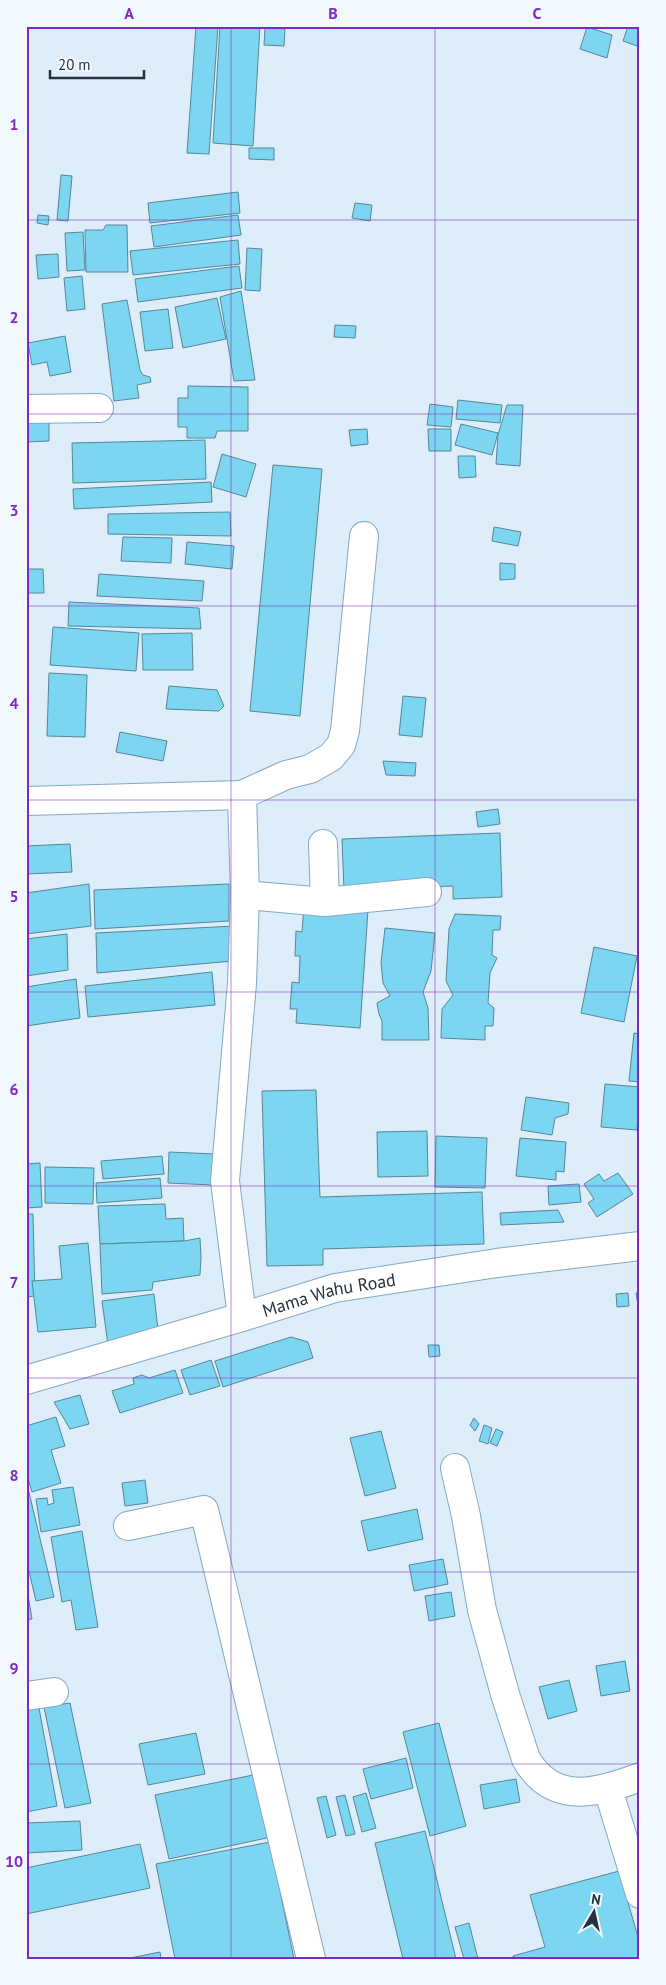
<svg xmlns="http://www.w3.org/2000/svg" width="666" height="1985" font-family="'PT Sans',sans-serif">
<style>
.building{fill:#7cd6f2;stroke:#568696}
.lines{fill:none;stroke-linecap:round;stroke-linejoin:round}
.minor-casing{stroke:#83a8c4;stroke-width:30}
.minor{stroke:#fff;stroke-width:28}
.grid{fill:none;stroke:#7b2cbf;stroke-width:1;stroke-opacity:0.55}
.labels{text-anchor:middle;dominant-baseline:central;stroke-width:4.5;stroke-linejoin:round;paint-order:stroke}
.street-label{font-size:18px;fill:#23333e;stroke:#f1f9ff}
.neatline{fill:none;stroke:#7b2cbf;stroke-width:2}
.grid-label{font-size:16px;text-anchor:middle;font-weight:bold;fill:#7b2cbf}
</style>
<rect width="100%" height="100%" fill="#ddedf9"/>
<g class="building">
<path d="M196 26H218L209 154 187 153Z"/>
<path d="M220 26H260L253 146 213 143Z"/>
<path d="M628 26H640V47L623 41Z"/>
<path d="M587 27 612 35 607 58 580 49Z"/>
<path d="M265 28 285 29 284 46 264 45Z"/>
<path d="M26 41H28L26 90Z"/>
<path d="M249 148H274V160L249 159Z"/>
<path d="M61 175 72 176 68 221 57 220Z"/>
<path d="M238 192 240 213 150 223 148 203Z"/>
<path d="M355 203 372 205 370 221 352 218Z"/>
<path d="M38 215 49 216 48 225 37 223Z"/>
<path d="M238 215 241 235 154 247 151 226Z"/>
<path d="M106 225H127L128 272H86L85 230H103Z"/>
<path d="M83 232 85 270 67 271 65 233Z"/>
<path d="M238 240 240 264 133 275 130 251Z"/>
<path d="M247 248 262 249 260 291 245 290Z"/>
<path d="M58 254 59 277 38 279 36 255Z"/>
<path d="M239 266 242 288 138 302 135 279Z"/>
<path d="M82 276 85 309 67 311 64 278Z"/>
<path d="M241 291 255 380 234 381 220 297Z"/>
<path d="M217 298 226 339 183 348 175 307Z"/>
<path d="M127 300 140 370 143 375 150 377 151 382 137 385 139 398 114 401 102 304Z"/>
<path d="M168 309 173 348 145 351 140 312Z"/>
<path d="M335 325 356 326 355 338 334 337Z"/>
<path d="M65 336 71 372 50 376 47 362 32 365 28 343Z"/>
<path d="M188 386 248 387V431H217L215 438H187V427H178V398H188Z"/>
<path d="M458 400 502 405 500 423 456 419Z"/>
<path d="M430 404 453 407 451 427 427 425Z"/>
<path d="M507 405H523L520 466 496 464 498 435Z"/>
<path d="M26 418H49V441L26 442Z"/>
<path d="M461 424 498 433 492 455 455 445Z"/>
<path d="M367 429 368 444 351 446 349 430Z"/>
<path d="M428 429H451V451H429Z"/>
<path d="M205 440 206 479 73 483 72 443Z"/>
<path d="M222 454 256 464 246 497 213 487Z"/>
<path d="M458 456H475L476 477 459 478Z"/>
<path d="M273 465 322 469 300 716 250 711Z"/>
<path d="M211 482 212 502 74 509 73 489Z"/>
<path d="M230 512 231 536 108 534V514Z"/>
<path d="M494 527 521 532 518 546 492 541Z"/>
<path d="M123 537 172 538 171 563 121 561Z"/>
<path d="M187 542 234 546 232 569 185 564Z"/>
<path d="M500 563 515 564V579L500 580Z"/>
<path d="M26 569H43L44 593H26Z"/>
<path d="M99 574 204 581 202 601 97 596Z"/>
<path d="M69 602 199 608 201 629 68 626Z"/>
<path d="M53 627 139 633 136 671 50 665Z"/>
<path d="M192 633 193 670H143L142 634Z"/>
<path d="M49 673 87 675 85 737 47 736Z"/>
<path d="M169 686 217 690 224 706 219 711 166 709Z"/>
<path d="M403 696 426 698 422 737 399 735Z"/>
<path d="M120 732 167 741 163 761 116 752Z"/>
<path d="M383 761 416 763 415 776 386 775Z"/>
<path d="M498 809 500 824 478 827 476 812Z"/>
<path d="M500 833 502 897 453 899V886L344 890 342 839Z"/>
<path d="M70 844 72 872 26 874V846Z"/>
<path d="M89 884 91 926 26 934V893Z"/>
<path d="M229 884V921L95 929 94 890Z"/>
<path d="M304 906 368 910 360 1028 296 1023 297 1009H290L292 982 299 983 300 956H295L296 931 302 932Z"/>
<path d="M455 914 501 916 500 930H493L492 955 497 958 490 973 488 1003 494 1008 493 1026H485V1040L441 1038 442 1009 453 995 446 981 449 929Z"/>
<path d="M235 926 233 961 97 973 96 933Z"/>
<path d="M385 928 435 933 431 971 423 992 428 1008 429 1040H382V1021L379 1014 377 1003 390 996 383 983 381 963Z"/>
<path d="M67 934 68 970 26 976V939Z"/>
<path d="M594 947 637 956 624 1022 581 1013Z"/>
<path d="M212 972 215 1005 88 1017 85 986Z"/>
<path d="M76 979 80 1018 26 1026V987Z"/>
<path d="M634 1033 640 1034V1082L629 1081Z"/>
<path d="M605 1084 640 1087 637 1130 601 1127Z"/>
<path d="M316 1090 320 1197 482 1192 484 1244 323 1249V1265L267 1266 262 1091Z"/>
<path d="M526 1097 569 1103 568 1114 555 1118 552 1135 521 1130Z"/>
<path d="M427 1131 428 1176 378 1177 377 1132Z"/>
<path d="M436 1136 487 1138 485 1188 435 1187Z"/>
<path d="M520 1138 566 1142 564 1172 556 1171V1180L516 1176Z"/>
<path d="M169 1152 215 1154 213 1185 168 1183Z"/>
<path d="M162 1156 164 1174 103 1179 101 1161Z"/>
<path d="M40 1163 42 1207 26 1208V1164Z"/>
<path d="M45 1167 94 1168 93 1204 45 1203Z"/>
<path d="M618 1173 633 1194 597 1217 588 1203 594 1199 584 1184 599 1174 604 1181Z"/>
<path d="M160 1178 162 1198 97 1203 96 1183Z"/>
<path d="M579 1184 581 1202 549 1205 548 1186Z"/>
<path d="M165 1204 166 1219 183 1218 184 1241 100 1244 98 1206Z"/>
<path d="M558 1210 564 1222 501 1225 500 1213Z"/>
<path d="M26 1214H33L35 1296 26 1297Z"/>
<path d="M200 1238 201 1257 200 1275 153 1282 152 1290 102 1294 100 1244 184 1241Z"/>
<path d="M88 1243 96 1327 38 1332 32 1281 62 1279 59 1246Z"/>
<path d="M640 1292V1311H639L636 1293Z"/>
<path d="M628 1293 629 1306 617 1307 616 1294Z"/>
<path d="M154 1294 159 1339 108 1345 102 1301Z"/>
<path d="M291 1337 308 1342 313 1358 223 1387 215 1361Z"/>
<path d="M428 1345H439L440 1356 429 1357Z"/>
<path d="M211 1360 220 1386 190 1395 181 1370Z"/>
<path d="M175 1370 183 1393 120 1413 112 1391 134 1384 133 1378 142 1375 149 1378Z"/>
<path d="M80 1395 89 1424 70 1429 54 1402Z"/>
<path d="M56 1417 65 1446 51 1450 61 1483 32 1492 26 1472V1426Z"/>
<path d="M474 1418 479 1424 475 1431 470 1425Z"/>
<path d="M484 1425 492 1428 488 1444 479 1441Z"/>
<path d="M496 1429 503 1432 497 1446 490 1443Z"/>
<path d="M381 1431 396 1488 365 1496 350 1438Z"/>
<path d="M26 1480 54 1597 36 1601 26 1559Z"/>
<path d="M145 1480 148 1503 125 1506 122 1483Z"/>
<path d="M73 1487 80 1525 41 1532 36 1499 47 1498 48 1505 54 1503 52 1490Z"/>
<path d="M417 1509 423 1539 368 1551 361 1521Z"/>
<path d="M82 1531 98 1627 76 1630 71 1600 62 1602 51 1537Z"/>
<path d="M443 1559 448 1584 414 1591 409 1565Z"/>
<path d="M26 1583 32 1619 26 1620Z"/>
<path d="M451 1592 455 1616 429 1621 425 1596Z"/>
<path d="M625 1661 630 1691 601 1696 596 1666Z"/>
<path d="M569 1680 577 1711 548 1719 539 1687Z"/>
<path d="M70 1703 91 1803 65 1808 44 1707Z"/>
<path d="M39 1708 57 1806 26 1812V1710Z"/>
<path d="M439 1723 466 1826 430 1836 403 1732Z"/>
<path d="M196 1733 205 1774 148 1785 139 1744Z"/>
<path d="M406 1758 413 1788 371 1799 363 1769Z"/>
<path d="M263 1773 276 1836 169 1859 155 1795Z"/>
<path d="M516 1779 520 1802 484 1809 480 1785Z"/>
<path d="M366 1793 376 1828 362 1832 353 1797Z"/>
<path d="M345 1795 355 1834 346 1836 336 1797Z"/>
<path d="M326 1796 336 1835 327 1838 317 1798Z"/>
<path d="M80 1821 82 1850 26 1853V1823Z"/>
<path d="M425 1831 456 1959H403L375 1843Z"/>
<path d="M270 1842 294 1959H175L156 1864Z"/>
<path d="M140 1844 150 1888 26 1914V1868Z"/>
<path d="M619 1871 640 1944V1959H513V1956L545 1947 530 1895Z"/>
<path d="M469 1923 478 1959H464L455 1927Z"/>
<path d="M160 1952 161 1959H125Z"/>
</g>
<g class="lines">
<defs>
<g id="minor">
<path d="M26 409 99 408"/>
<path d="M26 801 242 795"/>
<path d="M323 844 325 902"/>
<path d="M245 895 325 902 427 892"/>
<path d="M242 1317 225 1181 242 983 245 895 242 795 286 775 310 769 331 757 341 745 345 731 364 536"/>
<path id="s1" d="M26 1380 242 1317 335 1288 497 1263 640 1246"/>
<path d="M455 1468 466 1516 482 1610 505 1694 526 1759C553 1806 598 1793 640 1777"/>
<path d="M128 1526 204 1510 311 1959"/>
<path d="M26 1696 54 1692"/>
<path d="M608 1789 640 1894"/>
</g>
</defs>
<use href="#minor" class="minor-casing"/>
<use href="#minor" class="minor"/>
</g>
<path class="grid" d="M231 26V1959M435 26V1959M26 220H640M26 414H640M26 606H640M26 800H640M26 992H640M26 1186H640M26 1378H640M26 1572H640M26 1764H640"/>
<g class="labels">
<g class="street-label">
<text stroke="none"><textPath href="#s1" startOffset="315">Mama Wahu Road</textPath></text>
</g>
</g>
<rect width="666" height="1985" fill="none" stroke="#f1f9ff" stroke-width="55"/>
<g transform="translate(594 1912) rotate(9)" stroke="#f1f9ff" stroke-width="4" paint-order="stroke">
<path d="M0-4L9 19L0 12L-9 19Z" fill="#23333e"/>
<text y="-8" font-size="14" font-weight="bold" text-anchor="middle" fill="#23333e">N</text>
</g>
<path d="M50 70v8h94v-8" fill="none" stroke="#23333e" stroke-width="2.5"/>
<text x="58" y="70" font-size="15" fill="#23333e" stroke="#f1f9ff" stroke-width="4" paint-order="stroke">20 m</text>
<rect x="28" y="28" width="610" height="1930" class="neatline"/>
<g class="grid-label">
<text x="129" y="19">A</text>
<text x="333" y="19">B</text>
<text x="537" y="19">C</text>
<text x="14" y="130">1</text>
<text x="14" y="323">2</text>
<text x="14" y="516">3</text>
<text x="14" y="709">4</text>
<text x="14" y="902">5</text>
<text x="14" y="1095">6</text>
<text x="14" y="1288">7</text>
<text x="14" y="1481">8</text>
<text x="14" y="1674">9</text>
<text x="14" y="1867">10</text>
</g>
</svg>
